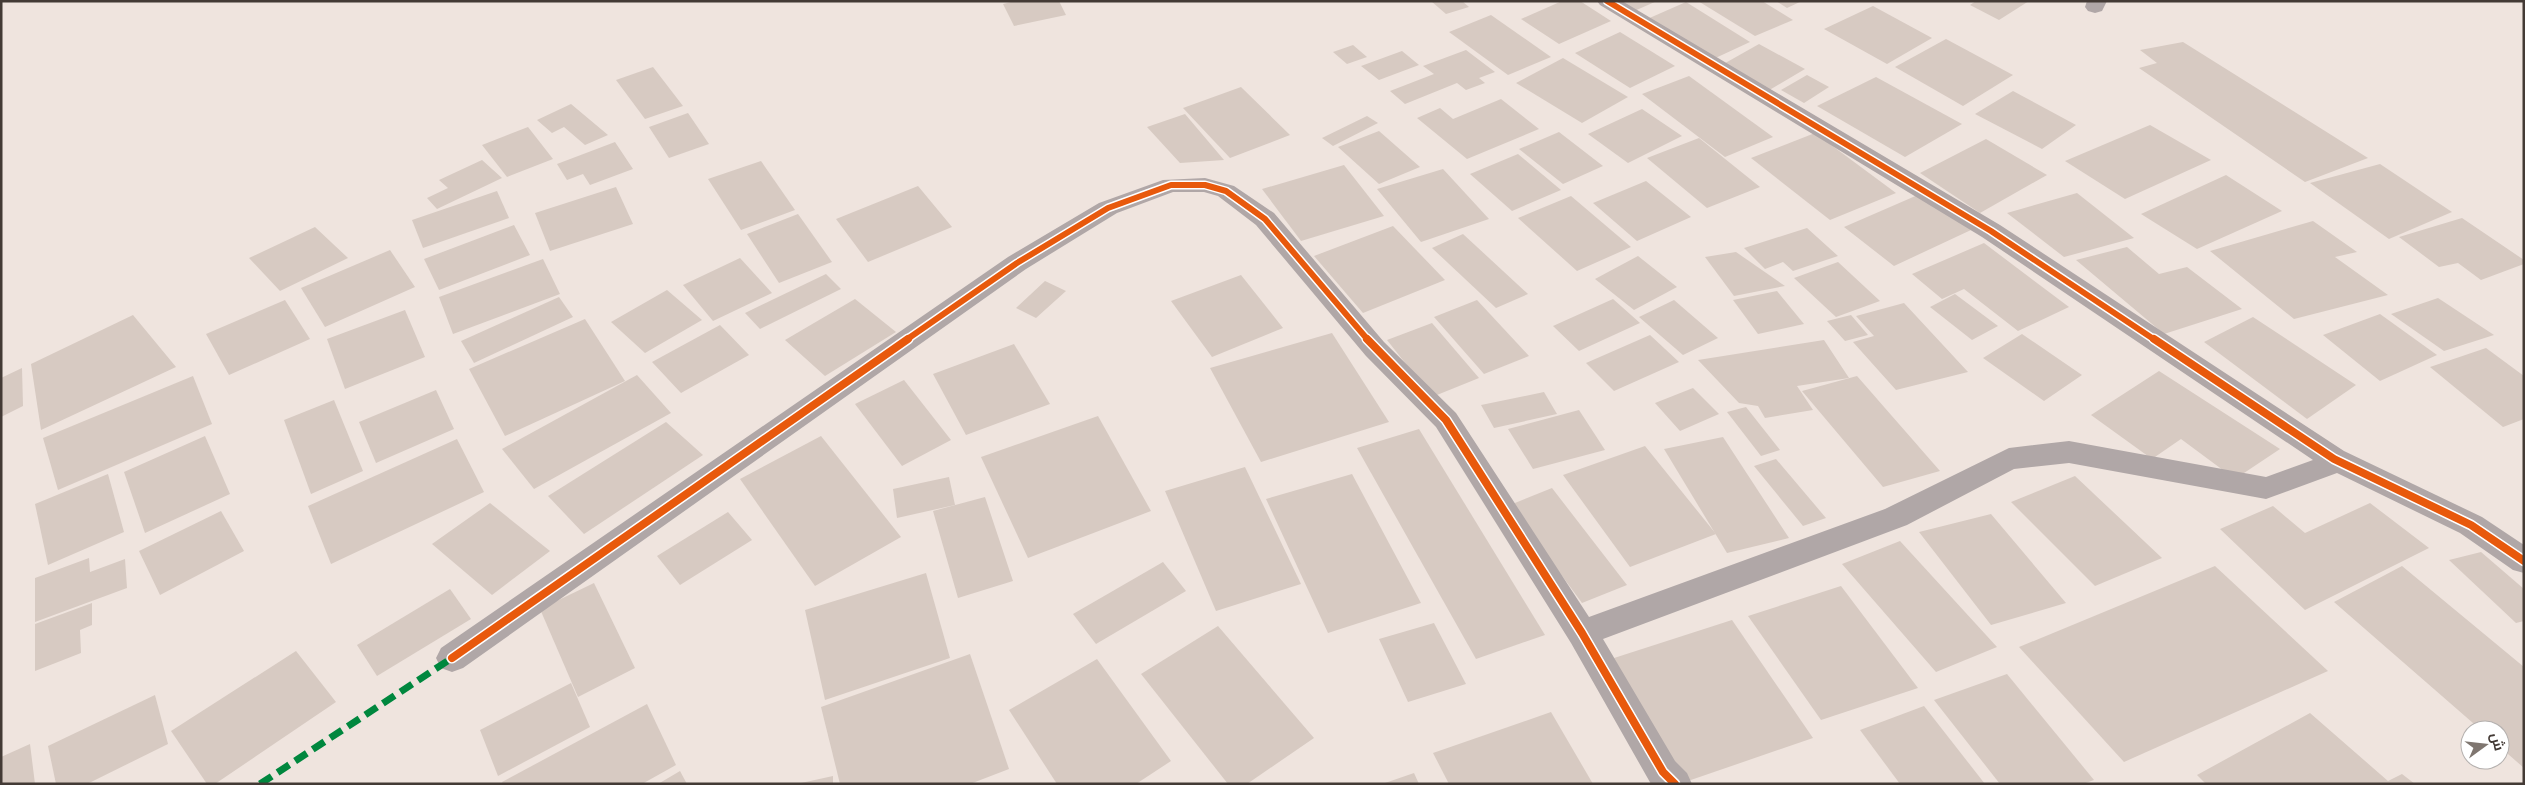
<svg xmlns="http://www.w3.org/2000/svg" width="2525" height="785" font-family="Literata,Cairo,serif">
<style>
.building{fill:#d7cac2}
.lines{fill:none;stroke-linecap:round;stroke-linejoin:round}
.minor{fill:#b0a7a7;fill-rule:evenodd}
.quiet{stroke:#00873e;stroke-width:7;stroke-dasharray:14 7;stroke-linecap:butt}
.cycleway-far1-casing{stroke:#fff;stroke-width:9}
.cycleway-casing{stroke:#fff;stroke-width:11}
.cycleway-far1{stroke:#e8590c;stroke-width:6}
.cycleway{stroke:#e8590c;stroke-width:8}
</style>
<rect width="100%" height="100%" fill="#efe4de"/>
<g class="building">
<path d="M1015 1H1059L1066 15 1014 26 1003 4Z"/>
<path d="M1431 1H1462L1469 7 1446 14Z"/>
<path d="M1562 1H1580L1611 21 1559 44 1521 19Z"/>
<path d="M1616 1H1657L1632 12Z"/>
<path d="M1698 1H1762L1793 20 1755 36Z"/>
<path d="M1776 1H1802L1787 8Z"/>
<path d="M1976 1H2029L1999 20 1970 5Z"/>
<path d="M1686 2 1750 42 1709 61 1645 20Z"/>
<path d="M1873 6 1932 38 1887 64 1824 29Z"/>
<path d="M1491 15 1551 57 1508 75 1449 32Z"/>
<path d="M1620 32 1675 66 1630 88 1575 53Z"/>
<path d="M1946 39 2013 75 1963 106 1895 67Z"/>
<path d="M2183 42 2368 158 2305 182 2139 68 2157 63 2140 50Z"/>
<path d="M1759 44 1805 69 1766 92 1720 66Z"/>
<path d="M1353 45 1367 57 1347 64 1333 52Z"/>
<path d="M1466 50 1495 72 1479 78 1485 83 1466 90 1457 83 1405 104 1390 91 1434 74 1423 66Z"/>
<path d="M1402 51 1419 65 1379 80 1361 66Z"/>
<path d="M1563 58 1628 97 1582 123 1516 83Z"/>
<path d="M653 67 683 106 645 119 616 80Z"/>
<path d="M1807 75 1829 87 1804 103 1781 90Z"/>
<path d="M1689 76 1773 137 1725 157 1642 94Z"/>
<path d="M1876 77 1962 124 1905 157 1817 106Z"/>
<path d="M1241 87 1290 135 1230 158 1183 108Z"/>
<path d="M2013 91 2076 125 2042 149 1975 114Z"/>
<path d="M1501 99 1539 129 1467 159 1417 118 1440 108 1453 119Z"/>
<path d="M571 104 608 135 585 145 564 127 552 133 537 120Z"/>
<path d="M1642 109 1682 136 1628 163 1588 134Z"/>
<path d="M688 113 709 144 669 158 649 127Z"/>
<path d="M1185 114 1224 160 1180 163 1147 127Z"/>
<path d="M1367 116 1378 123 1333 146 1322 138Z"/>
<path d="M2150 125 2211 160 2125 199 2065 161Z"/>
<path d="M528 127 553 159 507 177 482 145Z"/>
<path d="M1379 131 1420 167 1379 184 1338 147Z"/>
<path d="M1559 132 1603 166 1563 184 1519 149Z"/>
<path d="M1815 133 1896 193 1830 220 1751 158Z"/>
<path d="M1699 138 1760 187 1707 208 1647 158Z"/>
<path d="M1986 139 2047 175 1980 213 1920 173Z"/>
<path d="M615 142 633 169 590 185 583 174 567 180 557 164Z"/>
<path d="M1518 154 1561 190 1512 211 1470 174Z"/>
<path d="M482 160 502 178 437 209 427 198 448 188 439 180Z"/>
<path d="M761 161 795 210 741 230 708 179Z"/>
<path d="M2380 164 2452 212 2389 239 2310 183Z"/>
<path d="M1344 165 1384 216 1301 241 1262 189Z"/>
<path d="M1443 169 1489 219 1421 242 1377 189Z"/>
<path d="M2226 175 2282 211 2197 249 2141 214Z"/>
<path d="M1646 181 1691 217 1637 241 1593 203Z"/>
<path d="M918 186 952 227 868 262 836 219Z"/>
<path d="M616 187 633 224 550 251 535 213Z"/>
<path d="M497 191 509 218 423 248 412 220Z"/>
<path d="M2077 193 2134 238 2064 257 2007 213Z"/>
<path d="M1920 194 1971 230 1894 266 1844 227Z"/>
<path d="M1571 196 1631 247 1577 271 1518 218Z"/>
<path d="M798 214 832 262 779 283 747 234Z"/>
<path d="M2462 218 2524 260V264L2481 280 2458 263 2439 267 2399 237Z"/>
<path d="M2313 221 2357 252 2335 257 2388 295 2294 319 2210 251Z"/>
<path d="M514 225 530 255 439 290 424 259Z"/>
<path d="M1393 226 1445 280 1363 313 1314 256Z"/>
<path d="M315 227 348 258 280 291 249 258Z"/>
<path d="M1807 228 1838 256 1793 271 1783 262 1765 269 1744 248Z"/>
<path d="M1463 234 1528 294 1496 308 1432 248Z"/>
<path d="M1984 243 2069 307 2018 331 1964 289 1942 299 1912 274Z"/>
<path d="M2127 247 2159 274 2187 267 2242 309 2164 334 2076 260Z"/>
<path d="M390 250 415 287 325 327 301 288Z"/>
<path d="M1736 252 1785 286 1734 296 1705 257Z"/>
<path d="M1638 256 1677 287 1634 310 1595 279Z"/>
<path d="M740 258 772 293 713 321 683 285Z"/>
<path d="M543 259 560 294 453 334 439 297Z"/>
<path d="M1838 262 1880 301 1836 317 1794 278Z"/>
<path d="M826 274 841 289 760 329 745 313Z"/>
<path d="M1241 275 1283 328 1212 357 1171 301Z"/>
<path d="M1045 281 1066 291 1036 318 1016 308Z"/>
<path d="M667 290 702 320 645 353 611 322Z"/>
<path d="M1777 291 1804 324 1758 334 1733 300Z"/>
<path d="M1955 294 1998 326 1972 340 1930 307Z"/>
<path d="M559 297 573 317 474 363 461 341Z"/>
<path d="M2438 298 2494 335 2444 351 2391 314Z"/>
<path d="M855 299 896 332 825 376 785 340Z"/>
<path d="M1613 299 1640 323 1579 351 1553 326Z"/>
<path d="M285 300 310 339 229 375 206 334Z"/>
<path d="M1477 300 1529 356 1484 374 1434 317Z"/>
<path d="M1674 300 1718 338 1683 355 1639 317Z"/>
<path d="M1904 303 1968 372 1896 390 1853 342 1874 336 1856 316Z"/>
<path d="M405 310 425 357 345 389 327 339Z"/>
<path d="M2380 314 2437 355 2380 381 2323 335Z"/>
<path d="M133 315 176 367 41 430 31 364Z"/>
<path d="M1851 315 1868 335 1845 341 1827 321Z"/>
<path d="M2253 317 2356 385 2307 419 2204 342Z"/>
<path d="M585 319 625 381 505 436 469 369Z"/>
<path d="M1432 323 1479 378 1432 397 1387 340Z"/>
<path d="M720 325 749 355 681 393 652 362Z"/>
<path d="M1332 333 1389 422 1261 462 1210 368Z"/>
<path d="M2022 334 2082 375 2044 401 1983 358Z"/>
<path d="M1650 335 1679 362 1614 391 1586 363Z"/>
<path d="M1824 340 1849 378 1797 386 1813 410 1765 418 1758 406 1739 403 1698 360Z"/>
<path d="M1014 344 1050 404 966 435 933 374Z"/>
<path d="M2486 348 2524 376V419L2503 427 2430 367Z"/>
<path d="M22 368 23 406 1 417V378Z"/>
<path d="M2159 371 2280 449 2235 479 2181 439 2152 459 2091 415Z"/>
<path d="M637 375 671 413 534 489 502 449Z"/>
<path d="M193 376 212 424 58 490 43 438Z"/>
<path d="M1857 376 1940 471 1883 487 1802 391Z"/>
<path d="M904 380 951 440 902 466 855 404Z"/>
<path d="M1693 388 1719 414 1680 431 1655 403Z"/>
<path d="M436 390 454 429 376 463 359 422Z"/>
<path d="M1544 392 1557 414 1494 428 1481 405Z"/>
<path d="M334 400 363 471 311 494 284 420Z"/>
<path d="M1746 407 1780 450 1761 456 1727 412Z"/>
<path d="M1579 410 1605 450 1533 469 1508 429Z"/>
<path d="M1098 416 1151 511 1028 558 981 457Z"/>
<path d="M666 422 703 455 584 534 548 496Z"/>
<path d="M1419 429 1545 635 1476 659 1357 448Z"/>
<path d="M205 436 230 494 145 533 124 472Z"/>
<path d="M821 436 901 537 815 586 740 479Z"/>
<path d="M1723 437 1789 538 1727 553 1664 449Z"/>
<path d="M457 439 484 492 331 564 308 506Z"/>
<path d="M1645 446 1716 534 1630 567 1563 475Z"/>
<path d="M1776 459 1826 518 1803 526 1754 466Z"/>
<path d="M1245 467 1301 584 1216 611 1165 491Z"/>
<path d="M108 474 124 532 48 565 35 504Z"/>
<path d="M1352 474 1421 603 1328 633 1266 499Z"/>
<path d="M2075 476 2162 558 2095 586 2011 502Z"/>
<path d="M949 477 955 505 897 518 893 489Z"/>
<path d="M1552 488 1627 585 1582 603 1510 505Z"/>
<path d="M985 497 1013 581 958 598 933 511Z"/>
<path d="M490 503 550 551 492 595 432 544Z"/>
<path d="M2370 503 2429 548 2305 610 2220 529 2273 506 2305 533Z"/>
<path d="M221 511 244 551 160 595 139 551Z"/>
<path d="M728 512 752 540 680 585 657 556Z"/>
<path d="M1991 514 2066 603 1991 625 1919 532Z"/>
<path d="M1900 541 1997 647 1936 672 1842 564Z"/>
<path d="M2481 552 2524 589V621L2516 623 2449 560Z"/>
<path d="M89 558 90 572 125 559 127 588 35 622V578Z"/>
<path d="M1163 562 1186 591 1096 644 1073 614Z"/>
<path d="M2215 566 2328 671 2124 762 2019 647Z"/>
<path d="M2402 566 2524 667V768L2500 747V730H2481L2334 602Z"/>
<path d="M926 573 950 658 825 700 805 610Z"/>
<path d="M594 583 635 668 578 697 540 609Z"/>
<path d="M1841 586 1918 688 1821 720 1748 616Z"/>
<path d="M450 589 471 619 377 676 357 645Z"/>
<path d="M92 603V625L80 630 81 653 35 671V624Z"/>
<path d="M1732 620 1813 738 1685 782 1611 659Z"/>
<path d="M1434 623 1466 684 1408 702 1379 639Z"/>
<path d="M1218 626 1314 738 1247 784H1228L1141 674Z"/>
<path d="M296 651 336 702 215 784H207L171 731Z"/>
<path d="M970 654 1009 769 970 784H840L821 707Z"/>
<path d="M1097 659 1171 761 1136 784H1057L1009 710Z"/>
<path d="M2007 674 2094 780 2083 784H2000L1934 700Z"/>
<path d="M571 683 590 727 498 776 480 730Z"/>
<path d="M155 695 168 744 87 784H56L48 746Z"/>
<path d="M647 704 676 765 642 784H503L502 782Z"/>
<path d="M1924 706 1985 784H1900L1860 730Z"/>
<path d="M1551 712 1593 784H1449L1433 753Z"/>
<path d="M2310 713 2388 781 2402 774 2415 784H2206L2197 775Z"/>
<path d="M30 744 35 784H1V757Z"/>
<path d="M680 771 687 784H658Z"/>
<path d="M1414 773 1419 784H1385V783Z"/>
<path d="M833 776V784H801V783Z"/>
</g>
<g class="lines">
<g class="minor">
<path d="M1597 1H1622L2000 225 2344 451 2482 517 2524 545V573L2513 570 2460 533 2337 473 2266 499 2069 463 2014 469 1907 525 1603 639 1675 761 1687 773 1692 784H1651L1571 643 1436 427 1366 356 1256 225 1218 196 1204 192H1173L1117 213 1026 269 463 668 452 672 441 668 436 658 441 648 1008 257 1099 203 1163 180 1205 178 1234 186 1274 213 1384 342 1456 413 1589 617 1885 509 2009 448 2069 441 2266 477 2313 460 1982 237 1600 5Z"/>
<path d="M2087 1H2107L2102 11 2095 13 2088 11 2085 7Z"/>
</g>
<path class="quiet" d="M260 784 452 658"/>
<defs>
<g id="cycleway-far1">
<path d="M1607 1 1991 231 2155 340"/>
<path d="M906 340 1017 263 1108 208 1171 185H1205L1226 191 1265 219 1368 340"/>
</g>
<g id="cycleway">
<path d="M1367 339 1446 420 1582 633 1663 772 1675 784"/>
<path d="M2154 339 2334 459 2471 525 2524 561"/>
<path d="M452 658 908 339"/>
</g>
</defs>
<use href="#cycleway-far1" class="cycleway-far1-casing"/>
<use href="#cycleway" class="cycleway-casing"/>
<use href="#cycleway-far1" class="cycleway-far1"/>
<use href="#cycleway" class="cycleway"/>
</g>
<rect width="2525" height="785" fill="none" stroke="#433a35" stroke-width="5"/>
<g transform="translate(2485 745) rotate(75)"><circle r="24" fill="#ffffff" stroke="#b4b0ae"/>
<path d="M0-4L9 19L0 12L-9 19Z" fill="#7f7670"/>
<text y="-8" font-size="14" font-weight="bold" text-anchor="middle" fill="#433a35">ش</text>
</g>
</svg>
